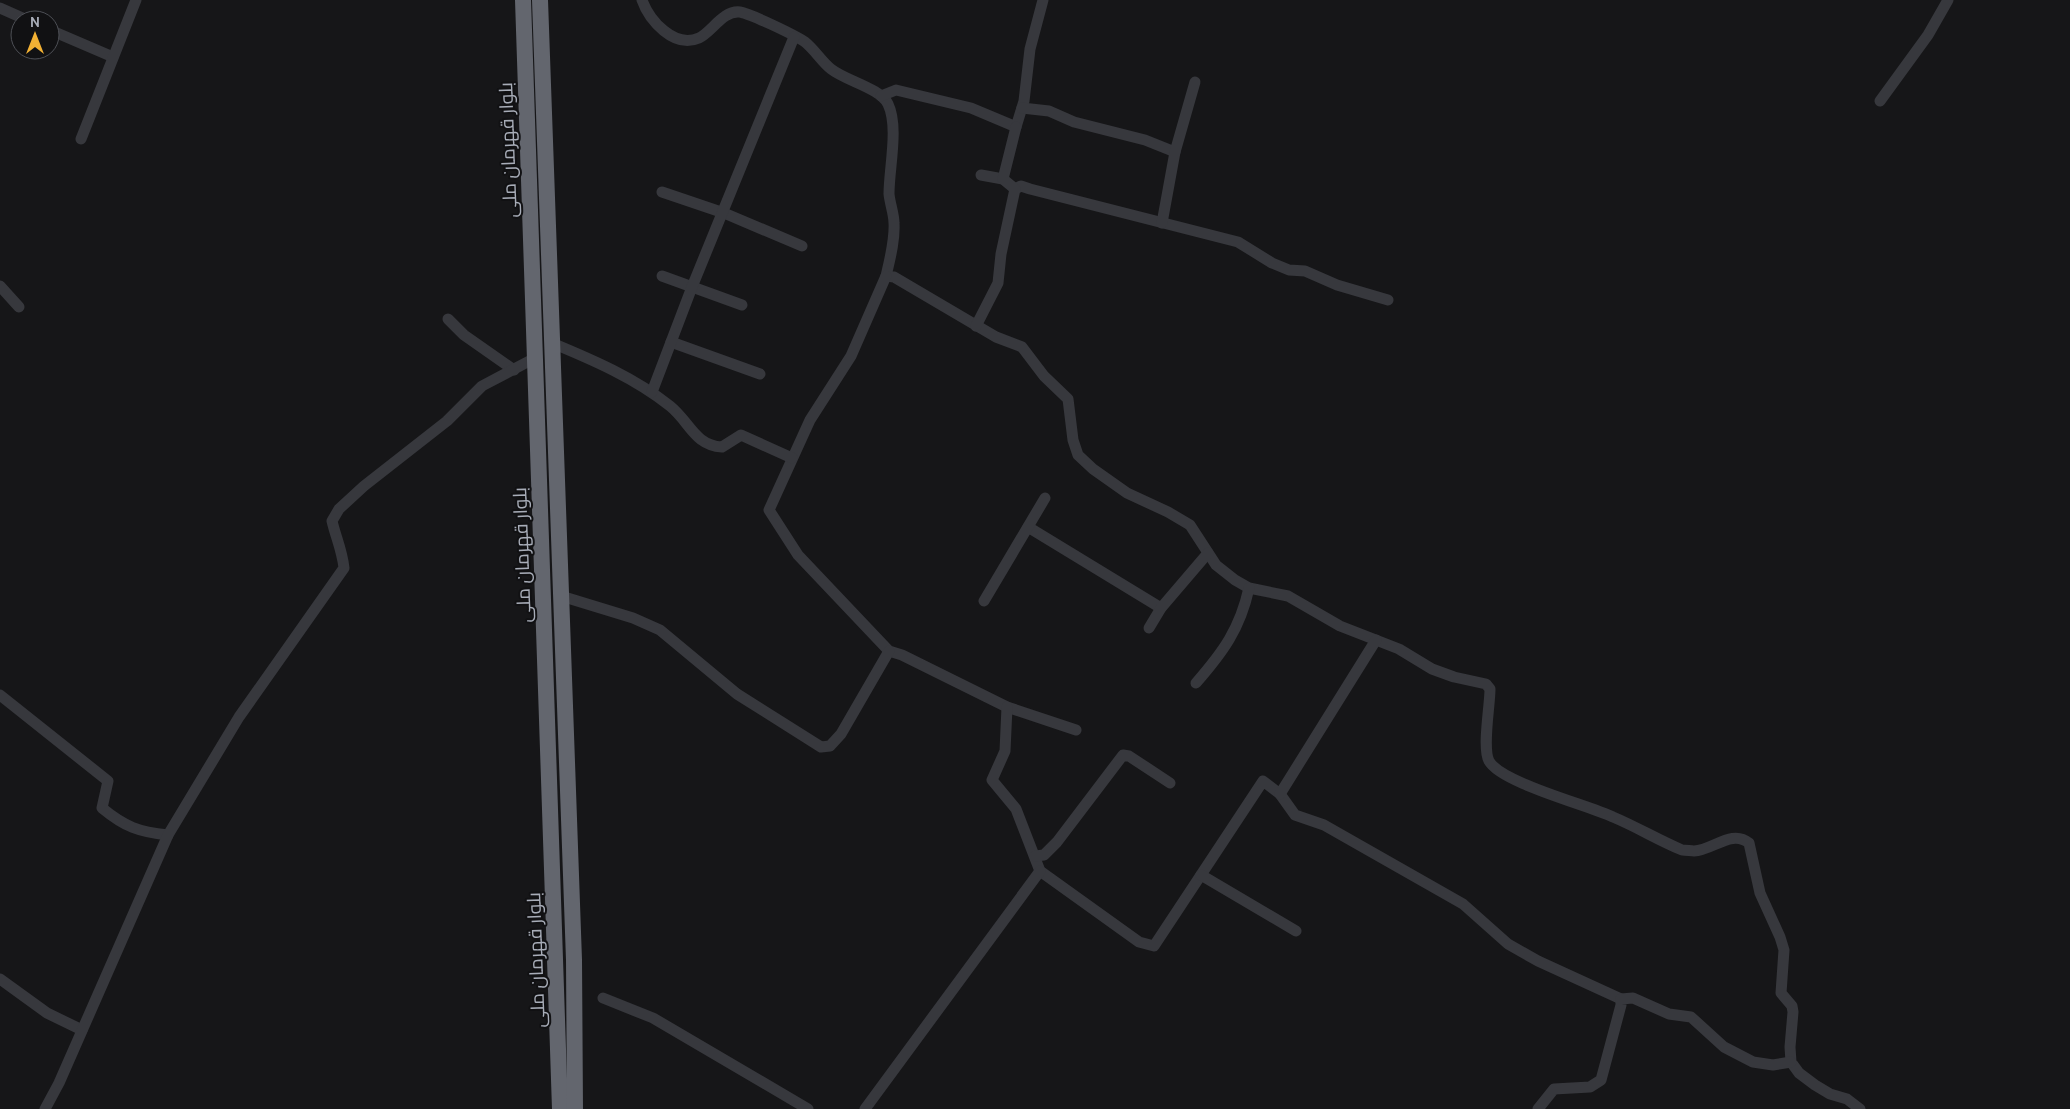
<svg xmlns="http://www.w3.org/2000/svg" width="2070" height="1109" font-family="Cabin,Cairo,sans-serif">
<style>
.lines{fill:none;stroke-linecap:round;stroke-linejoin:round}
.minor{stroke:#37383d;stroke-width:11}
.highway{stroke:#63666e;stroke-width:16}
.labels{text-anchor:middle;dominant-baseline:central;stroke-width:4;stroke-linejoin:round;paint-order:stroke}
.street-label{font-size:19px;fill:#a8adb8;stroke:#111113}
</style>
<rect width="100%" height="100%" fill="#161618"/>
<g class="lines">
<g class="minor">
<path d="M642 0C649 20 674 49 699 38 712 32 723 10 740 12 751 14 795 35 805 42 815 50 821 61 831 69 846 81 880 88 888 104 899 127 889 168 889 194 890 204 894 214 894 223 895 240 890 259 886 276L894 277 996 337 1022 347 1044 376 1068 399 1073 440 1078 455 1093 469 1127 493 1168 512 1190 525 1216 565 1235 580 1249 588 1288 596 1340 626 1399 649 1432 669 1454 677 1486 684 1490 689C1490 706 1482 748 1489 761 1501 783 1588 805 1613 817 1637 827 1658 840 1682 850 1686 850 1691 851 1694 851 1713 850 1732 829 1749 843L1760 893 1780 937 1784 950 1781 993 1792 1006 1793 1012 1790 1047 1791 1062 1799 1073 1815 1085 1830 1094 1847 1099 1860 1109"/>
<path d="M0 8 27 20"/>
<path d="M50 30 113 57"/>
<path d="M881 96 896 90 971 108 1016 127 1024 101 1030 49 1043 0"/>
<path d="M1880 101 1928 35 1948 0"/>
<path d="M1022 108 1049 111 1074 122 1145 140 1175 152"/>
<path d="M81 139 136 0"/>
<path d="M981 175 1003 179"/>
<path d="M1015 189 1021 186 1030 189 1238 242 1272 263 1289 270 1305 271 1337 285 1388 300"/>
<path d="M662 192 724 213 802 246"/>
<path d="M1162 223 1175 152 1195 82"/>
<path d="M662 276 742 305"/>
<path d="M886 276 851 356 810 420 769 510 798 555 889 651 902 655 1007 707 1076 730"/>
<path d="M0 286 19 307"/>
<path d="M448 319 464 335 514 370"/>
<path d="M976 326 998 283 1001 254 1015 189 1003 179 1016 127"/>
<path d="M671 342 760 374"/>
<path d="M552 343C593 360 635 378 670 406 690 422 694 445 722 447L741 435 792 458"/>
<path d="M652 392 692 287 794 37"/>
<path d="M1028 527 1161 608"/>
<path d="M561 596 633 618 660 630 737 694 821 747 830 746 841 734 889 651"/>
<path d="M984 601 1045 498"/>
<path d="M1149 628 1161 608 1208 553"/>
<path d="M1196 683C1223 652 1240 629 1249 588"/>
<path d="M0 695 108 781 102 808C125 827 139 832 168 835"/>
<path d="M1007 707 1005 751 992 780 1016 809 1040 871 1139 942 1154 946 1263 781 1280 794 1295 815 1324 825 1463 904 1508 944 1538 961 1621 999"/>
<path d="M1280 794 1376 640"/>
<path d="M1035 856 1044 855 1057 842 1123 755 1129 756 1170 783"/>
<path d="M1201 875 1296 931"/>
<path d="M0 979 47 1013 82 1030"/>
<path d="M603 998 653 1018 808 1109"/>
<path d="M45 1109 59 1083 168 835 239 717 344 568C342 550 336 538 332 521L339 509 364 486 447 421 482 386 535 358"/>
<path d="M865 1109 1040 871"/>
<path d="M1538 1109 1554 1089 1590 1087 1601 1080 1621 1005V999L1633 998 1669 1014 1691 1017 1724 1047 1753 1062 1773 1065 1791 1062"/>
</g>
<g class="highway">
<path d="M523 0 560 1109"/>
<path d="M540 0 574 960 575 1109"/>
</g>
</g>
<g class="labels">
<g class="street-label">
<text transform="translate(508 150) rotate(-92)">بلوار قهرمان ملی</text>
<text transform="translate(522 555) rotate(-92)">بلوار قهرمان ملی</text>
<text transform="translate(536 960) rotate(-92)">بلوار قهرمان ملی</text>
</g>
</g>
<g transform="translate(35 35)"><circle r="24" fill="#111113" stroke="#4d4f55"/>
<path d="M0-4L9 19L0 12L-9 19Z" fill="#f2b134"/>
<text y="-8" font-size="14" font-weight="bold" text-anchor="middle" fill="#a8adb8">N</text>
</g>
</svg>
